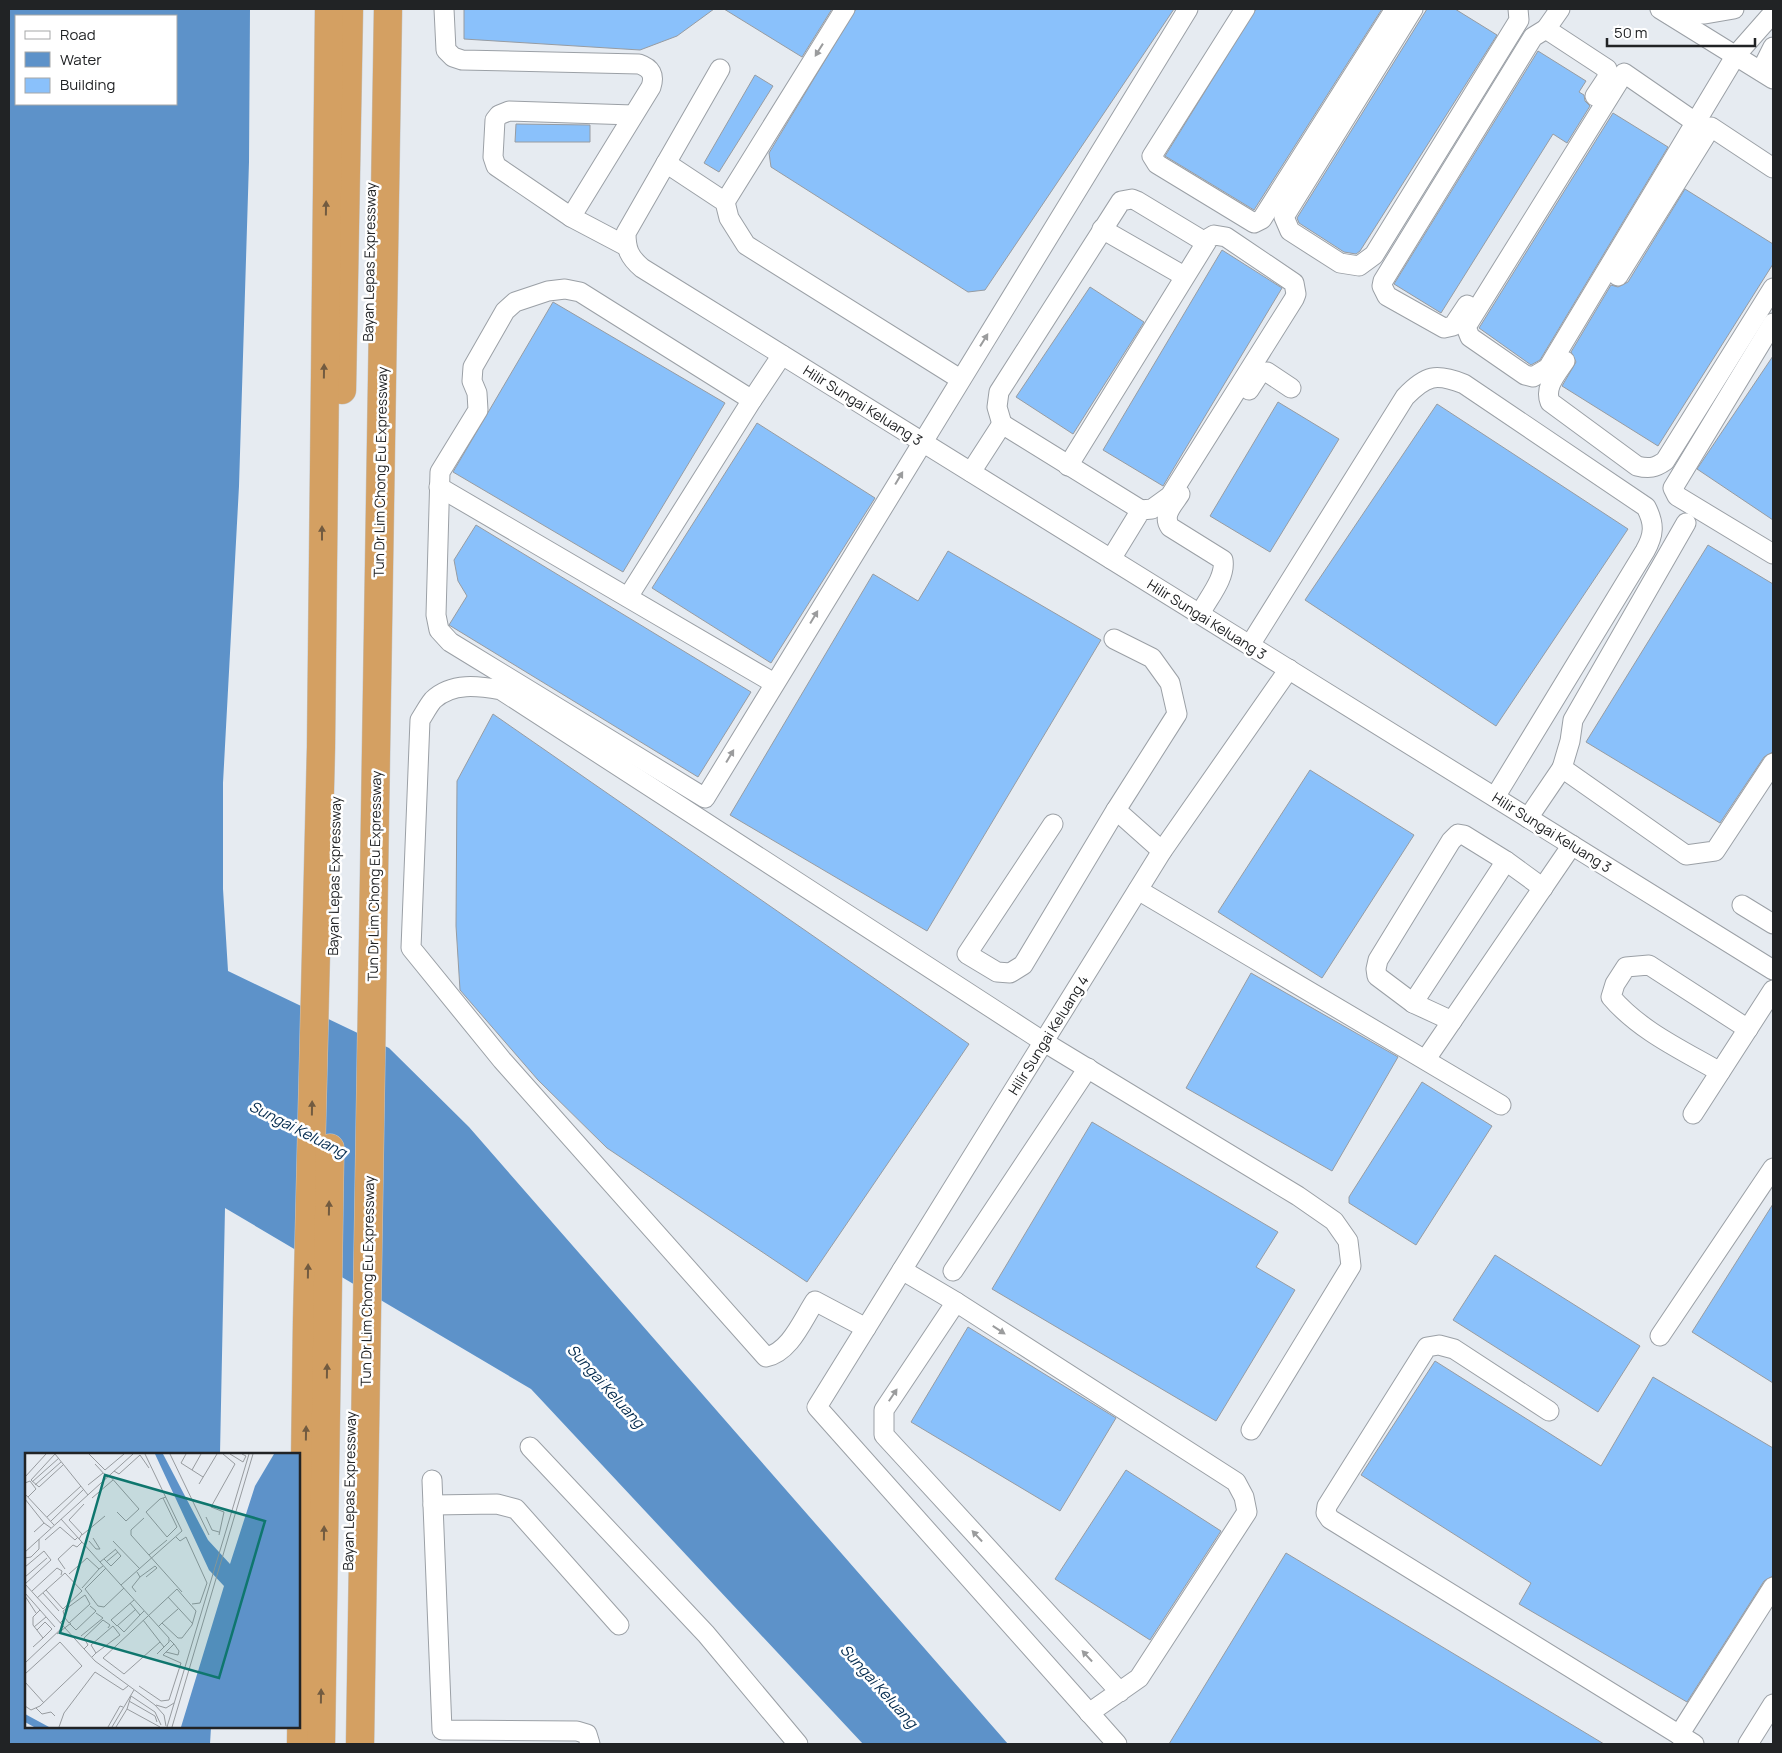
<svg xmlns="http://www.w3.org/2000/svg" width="1782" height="1753" font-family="Manrope,sans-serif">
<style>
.water{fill:#5d92c9;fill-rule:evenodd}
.building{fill:#8ac1fb;stroke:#979ca2}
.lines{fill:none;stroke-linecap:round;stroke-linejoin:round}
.minor-casing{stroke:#9ba0a6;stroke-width:21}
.highway-casing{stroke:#c5c6c6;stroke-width:29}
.minor{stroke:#fff;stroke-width:19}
.highway{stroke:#d4a062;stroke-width:28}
.oneway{fill:#9b9c9d}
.oneway2{fill:#725b40}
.labels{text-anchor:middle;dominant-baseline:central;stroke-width:5;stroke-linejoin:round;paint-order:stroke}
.street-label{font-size:14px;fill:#212325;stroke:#fff}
.water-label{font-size:15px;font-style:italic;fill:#022a4e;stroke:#fff}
.inset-road{fill:none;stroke:#979b9f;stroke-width:1}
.view{fill:#0f766e;fill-opacity:0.15;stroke:#0f766e;stroke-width:2.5}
.inset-edge{fill:none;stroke:#212325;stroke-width:2.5}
</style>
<rect width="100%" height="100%" fill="#e6ebf1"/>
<path class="water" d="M9 9H250L249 162 239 486 223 783V889L228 971 389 1048 469 1127 1008 1744H863L531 1389 225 1208 220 1454H26V1727H211L210 1744H9ZM16 16H176V104H16Z"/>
<g class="building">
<path d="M464 9H714L677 36 640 50 464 39Z"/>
<path d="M724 9H832L802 57Z"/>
<path d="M856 9H1174L985 290 968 292 771 167 769 153Z"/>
<path d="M1256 9H1382L1254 210 1165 156Z"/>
<path d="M1427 9H1455L1497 35 1360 251 1356 254 1344 252 1299 223 1297 218Z"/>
<path d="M1538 51 1586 81 1579 92 1584 95 1585 101 1590 106 1567 143 1553 134 1441 313 1394 284Z"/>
<path d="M755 75 773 86 719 172 704 163Z"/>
<path d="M1613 113 1668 147 1540 360 1531 365 1479 328Z"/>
<path d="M516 124 590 125V142H515Z"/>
<path d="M1685 189 1773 244V264L1658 446 1562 386 1576 362 1571 352 1611 285 1618 287 1628 282Z"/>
<path d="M1222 250 1282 288 1163 486 1103 450Z"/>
<path d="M1090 287 1144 322 1073 434 1016 397Z"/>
<path d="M553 302 725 403 623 572 453 472Z"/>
<path d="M1773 356V520L1697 469Z"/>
<path d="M1278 402 1339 439 1270 552 1210 516Z"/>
<path d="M1437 404 1628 529 1496 726 1305 600Z"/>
<path d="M757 423 875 498 771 663 652 588Z"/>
<path d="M476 525 751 692 698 777 449 625 467 596 458 581 454 560Z"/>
<path d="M1708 545 1773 584V752L1764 757 1720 823 1586 742Z"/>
<path d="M948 551 1101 640 927 931 730 815 873 574 918 601Z"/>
<path d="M493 714 969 1044 807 1282 607 1148 538 1080 460 990 456 926 457 781Z"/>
<path d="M1310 770 1414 835 1322 978 1218 912Z"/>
<path d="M1251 973 1398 1057 1332 1171 1186 1088Z"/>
<path d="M1422 1082 1492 1126 1416 1245 1349 1203V1197Z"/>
<path d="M1092 1122 1278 1232 1256 1267 1295 1290 1216 1421 992 1289Z"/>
<path d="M1773 1204V1383L1692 1332Z"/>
<path d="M1495 1255 1640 1346 1598 1412 1453 1320Z"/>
<path d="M968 1327 1116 1418 1060 1511 911 1422Z"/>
<path d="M1435 1361 1601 1466 1653 1377 1773 1448V1576L1764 1581 1687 1702 1519 1604 1531 1583 1361 1475Z"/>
<path d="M1126 1470 1221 1531 1150 1640 1055 1579Z"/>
<path d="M1286 1553 1604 1744H1169Z"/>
</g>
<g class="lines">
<defs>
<g id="minor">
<path d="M444 9 446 50 453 57 462 60 639 64C651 68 655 75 651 87L571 217 626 246"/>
<path d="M1245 9 1152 156 1157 164 1254 223 1262 219 1395 9"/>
<path d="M1413 9 1284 217 1290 231 1340 263 1359 266 1374 255 1519 20 1518 9"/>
<path d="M1560 9 1546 29 1607 69V78L1595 96"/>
<path d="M1660 9 1773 79"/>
<path d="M1669 14H1705L1734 9"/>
<path d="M720 69 626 233C626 249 629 257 642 268L1773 970"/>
<path d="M1761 71 1773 47"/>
<path d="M1695 122 1624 73 1466 327 1470 337 1525 375 1533 377 1548 368 1736 55 1773 13"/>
<path d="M666 163 725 202 729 218 746 245 960 379"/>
<path d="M725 202 845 9"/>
<path d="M571 217 496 166 493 157 495 120 499 115 509 111 633 115"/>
<path d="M1102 229 1184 276"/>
<path d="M1618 276 1711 127 1773 168"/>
<path d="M1467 305 1453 326 1444 328 1387 296 1382 286 1383 281 1533 37 1546 29"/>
<path d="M1773 323 1673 488 1677 496 1773 554"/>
<path d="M782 355 752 400 580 292 565 289 548 291 515 302 505 311 473 367 472 381 477 393 478 410 440 472 436 615 439 630 450 642 705 798 1188 9"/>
<path d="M1565 361C1557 373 1544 387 1550 402L1637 466C1649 469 1655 468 1665 461L1773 288"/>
<path d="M1249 390 1260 373 1267 372 1291 388"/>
<path d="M1002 424 997 407 999 392 1121 201 1132 199 1137 201 1205 242"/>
<path d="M1068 466 1209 238 1214 235 1226 237 1294 283 1296 294 1294 299 1170 496 1152 509 1141 510 1111 559"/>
<path d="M971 472 1002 424 1141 510"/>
<path d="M439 487 774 683"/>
<path d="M1180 494C1173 505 1162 515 1170 527L1223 560C1226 578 1208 598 1200 614"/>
<path d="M628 597 752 400"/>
<path d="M1114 639 1152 658 1170 683 1177 714 1116 810 1162 851"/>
<path d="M1250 645 1405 397C1426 375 1436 373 1464 384L1646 507C1655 524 1654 535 1645 551L1495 797"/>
<path d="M1562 768 1570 741 1573 720 1686 523"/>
<path d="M1528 818 1562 768 1686 855 1715 851 1773 763"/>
<path d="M1053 824 967 954 997 972 1010 973 1023 965 1116 810"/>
<path d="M1138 890 1501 1105"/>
<path d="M1742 905 1773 924"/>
<path d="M1413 1003 1506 861"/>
<path d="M1452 1021 1413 1003 1377 976 1376 969 1378 960 1451 841 1458 834 1464 835 1506 861 1543 888"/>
<path d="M1426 1059 1572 845"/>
<path d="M1720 1072C1682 1050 1640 1031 1611 997L1615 984 1626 967 1649 965 1748 1029"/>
<path d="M1693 1114 1773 990"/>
<path d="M902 1270 956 1302"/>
<path d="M953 1271 1088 1068"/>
<path d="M866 1328 815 1301C802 1321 790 1352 766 1357L502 1060 411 948 420 720C424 714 428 706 433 700 452 682 479 686 501 690L1044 1042 1298 1196 1334 1221 1348 1241 1351 1266 1251 1430"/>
<path d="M1660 1336 1773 1168"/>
<path d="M1549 1411 1454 1349 1439 1345 1427 1347 1327 1506 1326 1513 1330 1519 1694 1744"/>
<path d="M530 1447 706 1634 798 1744"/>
<path d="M432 1480 442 1730 577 1731 587 1734 590 1744"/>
<path d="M433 1505 497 1504 516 1509 619 1625"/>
<path d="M1089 1713 1139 1678 1247 1512 1244 1497 1236 1482 956 1302 884 1410V1435L1120 1692"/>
<path d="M1679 1735 1773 1587"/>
<path d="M1117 1744 817 1407 1162 851 1289 669"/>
<path d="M1748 1744 1773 1704"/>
</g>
<g id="highway">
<path d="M342 390 349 9"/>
<path d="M301 1744 307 1320 321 747 329 9"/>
<path d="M321 1744 330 1148"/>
<path d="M360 1744 388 9"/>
</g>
</defs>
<use href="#minor" class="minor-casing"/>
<use href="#highway" class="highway-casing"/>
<use href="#minor" class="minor"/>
<use href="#highway" class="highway"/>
</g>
<defs><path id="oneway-solid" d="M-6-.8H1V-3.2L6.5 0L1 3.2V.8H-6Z" transform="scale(1.25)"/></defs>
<g class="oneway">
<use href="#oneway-solid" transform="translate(819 50) rotate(122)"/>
<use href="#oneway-solid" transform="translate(984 340) rotate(-58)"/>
<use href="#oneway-solid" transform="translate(899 478) rotate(-59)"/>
<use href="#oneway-solid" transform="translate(814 617) rotate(-59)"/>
<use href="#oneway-solid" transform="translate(730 756) rotate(-59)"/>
<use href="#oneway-solid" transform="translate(999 1330) rotate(33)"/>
<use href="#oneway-solid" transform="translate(893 1395) rotate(-56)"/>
<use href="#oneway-solid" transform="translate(977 1536) rotate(-133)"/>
<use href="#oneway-solid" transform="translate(1087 1656) rotate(-133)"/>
</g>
<g class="oneway2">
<use href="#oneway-solid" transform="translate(326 208) rotate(-89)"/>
<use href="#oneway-solid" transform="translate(324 371) rotate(-89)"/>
<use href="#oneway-solid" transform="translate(322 533) rotate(-90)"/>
<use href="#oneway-solid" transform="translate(312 1108) rotate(-89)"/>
<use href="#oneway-solid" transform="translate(329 1208) rotate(-89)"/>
<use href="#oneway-solid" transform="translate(308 1271) rotate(-89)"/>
<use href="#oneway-solid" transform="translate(327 1371) rotate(-89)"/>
<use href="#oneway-solid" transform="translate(306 1433) rotate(-89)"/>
<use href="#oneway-solid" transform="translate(324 1533) rotate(-89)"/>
<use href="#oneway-solid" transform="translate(321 1696) rotate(-89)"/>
</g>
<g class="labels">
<g class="street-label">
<text transform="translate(369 262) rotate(-89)">Bayan Lepas Expressway</text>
<text transform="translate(863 405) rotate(32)">Hilir Sungai Keluang 3</text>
<text transform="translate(380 472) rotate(-89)">Tun Dr Lim Chong Eu Expressway</text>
<text transform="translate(1207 619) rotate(32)">Hilir Sungai Keluang 3</text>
<text transform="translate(1552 832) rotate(32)">Hilir Sungai Keluang 3</text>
<text transform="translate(334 876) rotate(-89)">Bayan Lepas Expressway</text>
<text transform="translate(374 876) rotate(-89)">Tun Dr Lim Chong Eu Expressway</text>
<text transform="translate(1048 1035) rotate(-58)">Hilir Sungai Keluang 4</text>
<text transform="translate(367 1281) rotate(-89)">Tun Dr Lim Chong Eu Expressway</text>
<text transform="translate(349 1491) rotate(-89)">Bayan Lepas Expressway</text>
</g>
<g class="water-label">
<text transform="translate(298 1129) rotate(27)">Sungai Keluang</text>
<text transform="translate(606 1386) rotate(48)">Sungai Keluang</text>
<text transform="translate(879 1686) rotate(48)">Sungai Keluang</text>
</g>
</g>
<g transform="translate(25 1453)">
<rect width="275" height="275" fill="#e6ebf1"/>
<path d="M130 1H138L183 87 205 111 230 33 249 1H275V274H156L199 133 184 117ZM0 261 24 274H9L0 269Z" fill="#5d92c9"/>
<path class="inset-road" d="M64 1 80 17 99 1M145 1 184 82M161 1 156 10 178 24M205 1 218 9 221 3 217 1M70 11 82 24M38 12 14 34 6 27 30 1 63 42M167 17 176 1M89 18 94 21 115 2 124 15M84 22 114 56 101 68 92 59M0 24 21 1M7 29 34 5M0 30 5 28 11 36 3 44M174 31 192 1M10 32 36 9M63 32 78 20M0 41 29 72M67 45 88 27M138 45 152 74 142 84 121 59 135 46 141 44M0 46 19 70M22 64 56 33M181 64 187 77 194 79M119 65 106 77V82L157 139M36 66 144 185V189L132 201M26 68 59 36M9 79 19 70 26 75M57 82 80 63M194 82 199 59 186 54 210 11 198 1M151 84 155 88 161 84 182 130 175 150 167 151M54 86 57 81 44 67 59 51M20 87 35 74 50 87 53 84M64 88 71 96H75L68 85M88 88 115 116M0 99 108 1M124 102 142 87M0 105 6 104 14 96V86M79 106 86 113 96 103 90 96M75 109 91 96M81 109 93 99M0 114 19 98 26 107 0 131M81 115 60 136 73 153 79 154 99 135M40 116 33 106 48 92 52 94 57 89M44 121 62 105 74 116 78 113M0 124 22 105M115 124 130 113 132 115 121 124M0 131 70 208 130 252M96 132 157 78 120 1M57 135 74 116M7 138 32 115 37 118 36 122M111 139 107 134 115 124 112 119M0 140 30 174M18 140 34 158M0 143 11 160M143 144 168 171M12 145 21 137 38 156 57 138 40 120 21 137M109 147 86 167 92 173 111 156M105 150 115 162 119 158M118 167 139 194M35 170 40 165 38 158 60 142 65 151 44 170 40 165M137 170 153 156M45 171 51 177 71 158 65 153M93 173 99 179 115 162M9 174 21 164M133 174 137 170 153 185H157L167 172 171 158 152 136 78 205 99 221 135 189M12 177 20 169 27 176 18 185M32 181 46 170M56 183 78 165 71 160M8 194 18 185 8 172V164L15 157M59 196 63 192 59 185 78 167 85 172 83 175M141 199 153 202 154 198 149 191M67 204 71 200 66 192 88 173 95 182 71 200M0 210 38 174M0 221 35 189 57 213 15 253 6 257 0 253M0 229 19 250M114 233 136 248 144 247 156 210 138 202 149 191 145 187M104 248 130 263 132 269M130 252 139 262 141 273M131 252 141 255 149 250M11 255 17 261 26 259 30 263M102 256 106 243 130 259 136 272M34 274 39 260 70 219 98 237 103 233M83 274 95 253 98 254M87 274 109 237M91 274 102 256 135 274M142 274 224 1M147 274 228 1"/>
<path class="view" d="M80 22 240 68 194 225 35 180Z"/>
<rect width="275" height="275" class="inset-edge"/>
</g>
<rect width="1782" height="1753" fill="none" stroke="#212325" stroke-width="20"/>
<rect x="15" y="15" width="162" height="90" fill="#ffffff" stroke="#a6a7a8"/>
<rect x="25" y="31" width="25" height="8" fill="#ffffff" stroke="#a6a7a8"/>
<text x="60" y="40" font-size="15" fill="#212325">Road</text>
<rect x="25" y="52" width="25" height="15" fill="#5d92c9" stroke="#a6a7a8"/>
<text x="60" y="65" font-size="15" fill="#212325">Water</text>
<rect x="25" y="78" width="25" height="15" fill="#8ac1fb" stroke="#a6a7a8"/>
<text x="60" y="90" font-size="15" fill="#212325">Building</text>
<path d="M1607 38v8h148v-8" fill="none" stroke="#212325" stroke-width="2.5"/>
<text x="1614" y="38" font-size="15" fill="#212325" stroke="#ffffff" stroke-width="4" paint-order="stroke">50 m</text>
</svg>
